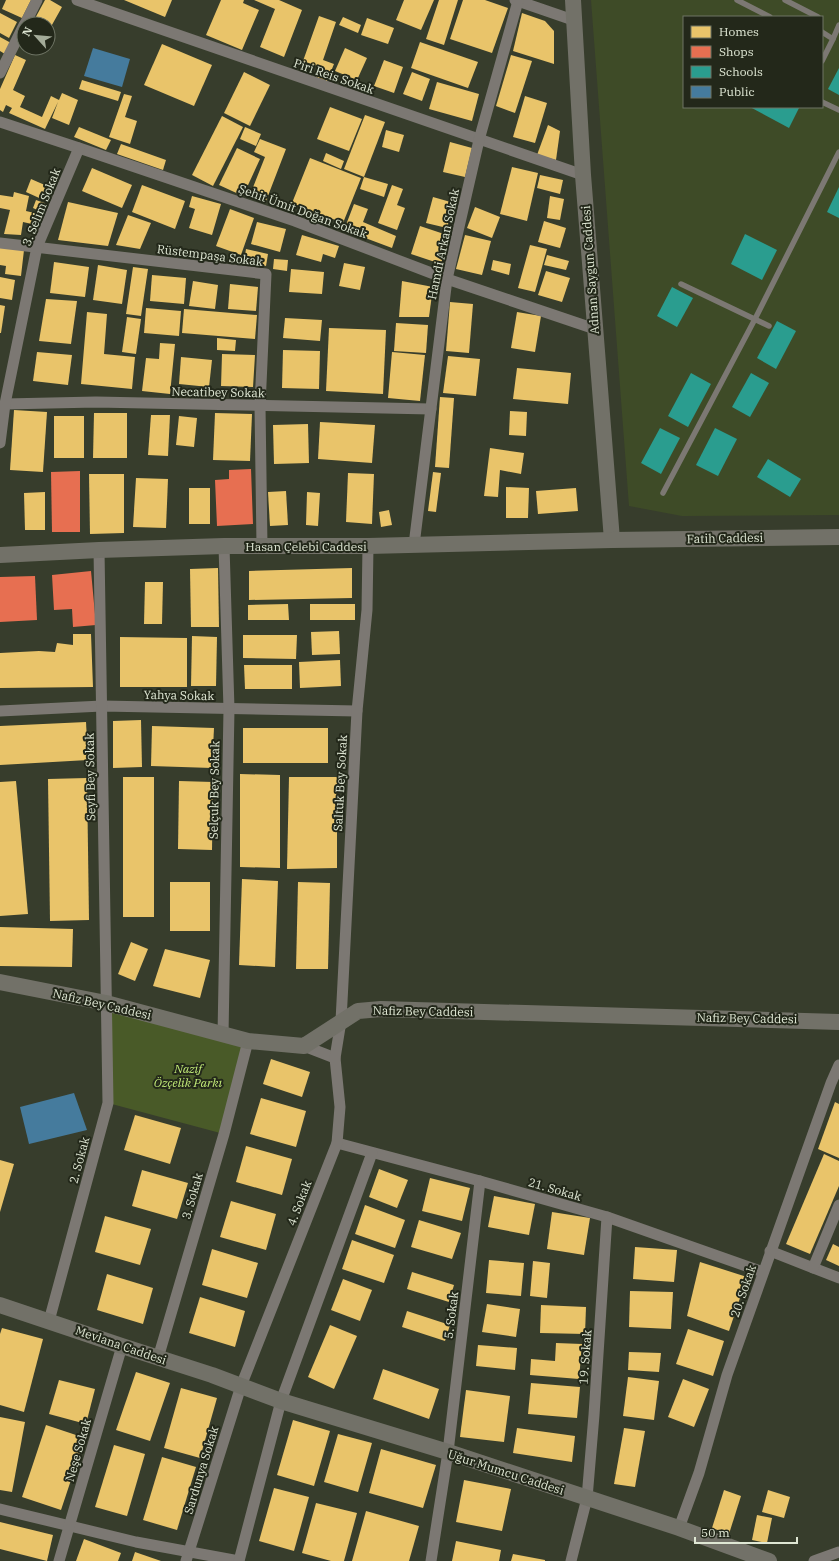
<svg xmlns="http://www.w3.org/2000/svg" width="839" height="1561" font-family="'IBM Plex Serif',serif">
<style>
.built{fill:#3e4b27;fill-rule:evenodd}
.green{fill:#495a28}
.homes{fill:#e9c46a}
.shops{fill:#e76f51}
.schools{fill:#2a9d8f}
.public{fill:#457b9d}
.lines{fill:none;stroke-linecap:round;stroke-linejoin:round}
.lane{stroke:#7c7873;stroke-width:5.5}
.street{stroke:#7c7873;stroke-width:11}
.secondary{stroke:#727168;stroke-width:16}
.labels{text-anchor:middle;dominant-baseline:central;stroke-width:4;stroke-linejoin:round;paint-order:stroke}
.street-label{font-size:12px;fill:#dfe7d4;stroke:#23281a}
.park-label{font-size:12px;font-style:italic;fill:#c3ec79;stroke:#23281a}
</style>
<rect width="100%" height="100%" fill="#373d2c"/>
<path class="built" d="M591 0H839V515L682 516 629 506ZM684 17H822V107H684Z"/>
<path class="green" d="M106 1003 248 1041 224 1134 108 1103Z"/>
<g class="homes">
<path d="M6 0H31L22 18 2 9Z"/>
<path d="M45 0H50L62 7 48 32V24H32Z"/>
<path d="M124 0H172L165 17Z"/>
<path d="M221 0H244L243 3 259 10 242 50 206 35Z"/>
<path d="M254 0H279L302 10 284 57 260 47 275 9Z"/>
<path d="M404 0H434L421 30 396 20Z"/>
<path d="M439 0H458L444 45 426 39Z"/>
<path d="M463 0H485L508 8 492 53 450 39Z"/>
<path d="M0 13 17 22 9 38 0 33Z"/>
<path d="M522 13 545 21 554 31V64L513 51Z"/>
<path d="M319 16 336 22 323 60 334 64 327 81 316 77 320 67 303 61Z"/>
<path d="M343 17 361 25 358 33 339 25Z"/>
<path d="M367 18 394 28 388 44 361 35Z"/>
<path d="M0 37 11 43 5 54 0 51Z"/>
<path d="M420 42 478 62 468 88 411 68Z"/>
<path d="M162 44 212 65 194 106 144 85Z"/>
<path d="M345 48 367 58 357 80 335 71Z"/>
<path d="M15 55 26 60 13 90 25 96 20 107 42 117 51 96 59 100 62 93 78 100 69 125 52 118 58 102 45 129 9 113 12 108 6 105 3 112 0 110V89Z"/>
<path d="M511 55 532 61 515 113 496 106Z"/>
<path d="M384 60 403 67 394 93 374 86Z"/>
<path d="M244 72 270 85 250 126 224 113Z"/>
<path d="M412 72 430 79 422 101 403 94Z"/>
<path d="M82 80 121 92 118 101 79 89Z"/>
<path d="M437 82 479 94 472 121 429 109Z"/>
<path d="M124 94 132 96 125 117 137 121 130 144 109 137Z"/>
<path d="M525 96 547 103 535 143 513 137Z"/>
<path d="M330 107 362 119 349 151 317 139Z"/>
<path d="M365 115 385 122 364 177 344 169Z"/>
<path d="M222 116 243 127 213 186 192 175Z"/>
<path d="M548 125 560 131 556 160 537 155Z"/>
<path d="M79 127 111 140 106 150 74 137Z"/>
<path d="M245 127 261 134 256 146 240 139Z"/>
<path d="M386 130 404 135 399 152 382 147Z"/>
<path d="M260 139 286 149 266 201 250 195 265 157 254 152Z"/>
<path d="M450 142 472 148 465 177 443 172Z"/>
<path d="M121 144 166 160 163 170 117 154Z"/>
<path d="M237 148 260 159 243 196 219 185Z"/>
<path d="M326 153 344 161 341 169 323 161Z"/>
<path d="M310 158 361 178 343 223 292 203Z"/>
<path d="M512 167 538 173 527 221 500 214Z"/>
<path d="M92 168 132 185 122 208 82 191Z"/>
<path d="M540 175 563 180 560 194 537 188Z"/>
<path d="M364 177 388 184 384 197 360 189Z"/>
<path d="M31 179 54 189 48 202 26 192Z"/>
<path d="M142 185 185 201 175 229 132 212Z"/>
<path d="M392 185 403 189 397 205 405 208 397 230 378 223Z"/>
<path d="M14 192 29 196 26 211 39 214 36 225 23 222 21 235 4 234 10 210 0 208V195L13 197Z"/>
<path d="M192 196 221 204 212 235 189 228 195 209 189 207Z"/>
<path d="M550 196 564 199 560 220 547 218Z"/>
<path d="M433 197 454 203 447 228 426 223Z"/>
<path d="M36 200 47 204 44 213 33 208Z"/>
<path d="M68 202 118 213 108 246 58 240Z"/>
<path d="M354 204 368 209 363 222 396 236 392 248 344 230Z"/>
<path d="M475 207 500 217 492 238 467 228Z"/>
<path d="M230 209 254 218 241 255 216 246Z"/>
<path d="M128 215 151 223 140 249 116 245Z"/>
<path d="M544 221 566 228 560 248 538 242Z"/>
<path d="M257 222 286 229 280 252 251 244Z"/>
<path d="M420 226 450 236 441 264 411 254Z"/>
<path d="M302 235 339 246 335 258 323 254 321 262 296 255Z"/>
<path d="M465 235 491 241 482 275 456 269Z"/>
<path d="M530 245 547 249 535 292 518 288Z"/>
<path d="M0 247 24 250 21 276 5 274 6 266 0 265Z"/>
<path d="M246 249 268 254 266 266 244 261Z"/>
<path d="M547 255 569 261 566 270 544 265Z"/>
<path d="M274 259 288 260 287 271 273 269Z"/>
<path d="M493 260 511 264 509 275 491 270Z"/>
<path d="M54 262 89 267 85 297 50 293Z"/>
<path d="M344 263 365 267 360 290 339 286Z"/>
<path d="M98 265 127 270 122 304 93 300Z"/>
<path d="M133 267 148 269 141 316 126 314Z"/>
<path d="M291 269 324 272 322 294 289 292Z"/>
<path d="M546 271 570 278 562 302 538 295Z"/>
<path d="M152 275 186 278 184 304 150 301Z"/>
<path d="M0 277 15 280 12 300 0 298Z"/>
<path d="M193 281 218 285 215 309 189 306Z"/>
<path d="M402 281 433 287 429 317H399Z"/>
<path d="M230 284 258 287 256 311 228 309Z"/>
<path d="M46 299 77 301 71 344 39 341Z"/>
<path d="M450 302 473 304 469 353 446 351Z"/>
<path d="M0 305 5 306 1 333H0Z"/>
<path d="M146 308 181 311 179 336 144 333Z"/>
<path d="M184 309 257 315 255 339 182 333Z"/>
<path d="M87 312 107 314 104 354 135 357 132 389 81 384Z"/>
<path d="M517 312 541 316 535 352 511 348Z"/>
<path d="M127 317 141 319 136 354 122 352Z"/>
<path d="M285 318 322 320 320 341 283 338Z"/>
<path d="M396 323 428 325 426 353 394 351Z"/>
<path d="M329 328 386 330 383 394 326 391Z"/>
<path d="M217 338 236 340 235 351 217 350Z"/>
<path d="M160 343 175 344 170 394 142 391 146 358 159 359Z"/>
<path d="M283 350 320 351 319 389 282 388Z"/>
<path d="M37 352 72 355 68 385 33 381Z"/>
<path d="M392 352 425 355 420 401 388 398Z"/>
<path d="M222 354 255 355 253 387 221 386Z"/>
<path d="M448 356 480 359 476 396 443 393Z"/>
<path d="M181 357 212 360 209 387 179 384Z"/>
<path d="M517 368 571 373 568 404 513 399Z"/>
<path d="M440 397 454 398 449 468 435 467Z"/>
<path d="M14 410 47 412 43 472 10 470Z"/>
<path d="M510 411 527 412 526 436 509 435Z"/>
<path d="M94 413H127V458H93Z"/>
<path d="M215 413 252 414 250 461 213 460Z"/>
<path d="M151 415H170L168 456 148 455Z"/>
<rect x="54" y="416" width="30" height="42"/>
<path d="M179 416 197 418 194 447 176 445Z"/>
<path d="M320 422 375 425 372 463 318 459Z"/>
<path d="M308 424 309 463 274 464 273 425Z"/>
<path d="M490 448 524 453 521 474 500 470 498 497 484 496Z"/>
<path d="M433 472 441 473 436 512 428 511Z"/>
<path d="M348 473 374 474 372 524 346 522Z"/>
<path d="M89 474H124V533L90 534Z"/>
<path d="M136 478 168 479 166 528 133 527Z"/>
<path d="M506 487 529 488 528 518H506Z"/>
<rect x="189" y="488" width="21" height="36"/>
<path d="M576 488 578 511 538 514 536 491Z"/>
<path d="M286 491 288 525 270 526 268 492Z"/>
<path d="M45 492V530H25L24 493Z"/>
<path d="M307 492 320 493 318 526 306 525Z"/>
<path d="M389 510 392 525 381 527 379 512Z"/>
<path d="M218 568 219 627H191L190 569Z"/>
<path d="M352 568V598L249 600V571Z"/>
<path d="M145 582H163L162 624H144Z"/>
<path d="M288 604 289 620H248V605Z"/>
<rect x="310" y="604" width="45" height="16"/>
<path d="M339 631 340 654 312 655 311 632Z"/>
<path d="M73 634H91L93 687 0 688V653L39 651 55 652 57 643 73 645Z"/>
<path d="M243 635H297L296 659 243 658Z"/>
<path d="M192 636 217 637 216 686H191Z"/>
<path d="M120 637 187 638V687H120Z"/>
<path d="M340 660 341 686 300 688 299 662Z"/>
<path d="M244 665H292V689H245Z"/>
<path d="M141 720 142 767 113 768V721Z"/>
<path d="M86 722 88 760 0 765V726Z"/>
<path d="M152 726 214 728 212 768 151 766Z"/>
<rect x="243" y="728" width="85" height="35"/>
<path d="M240 774 280 775V868L240 867Z"/>
<rect x="123" y="777" width="31" height="140"/>
<path d="M289 777H337V868L287 869Z"/>
<path d="M87 778 89 920 50 921 48 779Z"/>
<path d="M16 781 28 914 0 916V782Z"/>
<path d="M179 781 213 782 212 850 178 849Z"/>
<path d="M242 879 278 881 275 967 239 965Z"/>
<rect x="170" y="882" width="40" height="49"/>
<path d="M298 882 330 883 328 969H296Z"/>
<path d="M0 927 73 929 72 967 0 966Z"/>
<path d="M131 942 148 949 135 981 118 974Z"/>
<path d="M165 949 210 960 200 998 153 986Z"/>
<path d="M271 1059 310 1072 302 1097 263 1084Z"/>
<path d="M261 1098 306 1111 296 1147 250 1134Z"/>
<path d="M835 1102 839 1104V1158L818 1149Z"/>
<path d="M135 1115 181 1128 170 1164 124 1150Z"/>
<path d="M246 1146 292 1159 282 1195 236 1182Z"/>
<path d="M824 1154 839 1161V1186L810 1254 786 1244Z"/>
<path d="M0 1160 14 1164 0 1212Z"/>
<path d="M379 1169 408 1180 397 1208 369 1197Z"/>
<path d="M142 1170 188 1183 177 1219 132 1206Z"/>
<path d="M430 1178 470 1188 462 1221 422 1211Z"/>
<path d="M494 1196 535 1204 529 1235 488 1227Z"/>
<path d="M231 1201 276 1214 266 1250 220 1237Z"/>
<path d="M365 1205 405 1220 395 1248 355 1234Z"/>
<path d="M552 1212 590 1218 584 1255 547 1249Z"/>
<path d="M105 1216 151 1229 140 1265 95 1252Z"/>
<path d="M419 1220 461 1233 452 1259 411 1247Z"/>
<path d="M352 1240 394 1255 384 1283 342 1269Z"/>
<path d="M833 1244 839 1247V1266L826 1260Z"/>
<path d="M635 1247 677 1250 674 1282 633 1279Z"/>
<path d="M212 1249 258 1263 247 1298 202 1285Z"/>
<path d="M489 1260 524 1263 521 1296 486 1293Z"/>
<path d="M533 1261 550 1263 547 1298 530 1296Z"/>
<path d="M700 1262 747 1277 729 1331 687 1316Z"/>
<path d="M412 1272 454 1285 449 1302 407 1289Z"/>
<path d="M107 1274 153 1288 143 1324 97 1310Z"/>
<path d="M343 1279 372 1290 360 1321 331 1310Z"/>
<path d="M630 1291 673 1292 671 1329 629 1327Z"/>
<path d="M200 1297 245 1311 235 1347 189 1333Z"/>
<path d="M487 1304 520 1309 516 1337 482 1332Z"/>
<path d="M541 1305 586 1307 585 1334 540 1333Z"/>
<path d="M407 1311 450 1325 445 1341 402 1327Z"/>
<path d="M330 1325 357 1336 334 1389 308 1377Z"/>
<path d="M2 1328 43 1339 24 1412 0 1405V1334Z"/>
<path d="M688 1329 724 1341 713 1376 676 1364Z"/>
<path d="M556 1343 582 1344 579 1379 530 1375 531 1359 555 1361Z"/>
<path d="M478 1345 517 1348 515 1370 476 1366Z"/>
<path d="M629 1352 661 1353 659 1372 628 1370Z"/>
<path d="M383 1369 439 1389 429 1419 373 1399Z"/>
<path d="M136 1372 170 1383 150 1441 116 1430Z"/>
<path d="M628 1377 659 1381 654 1420 623 1416Z"/>
<path d="M683 1379 709 1389 694 1427 668 1417Z"/>
<path d="M59 1380 95 1389 86 1424 49 1414Z"/>
<path d="M531 1383 580 1387 577 1418 528 1414Z"/>
<path d="M181 1388 217 1398 200 1458 164 1448Z"/>
<path d="M466 1390 510 1396 504 1442 460 1437Z"/>
<path d="M0 1417 25 1422 12 1492 0 1490Z"/>
<path d="M293 1420 330 1431 314 1486 277 1475Z"/>
<path d="M46 1425 85 1438 61 1510 22 1497Z"/>
<path d="M517 1428 575 1436 572 1462 513 1453Z"/>
<path d="M624 1428 645 1431 635 1487 614 1484Z"/>
<path d="M338 1434 372 1443 358 1492 324 1482Z"/>
<path d="M114 1445 145 1454 127 1516 95 1507Z"/>
<path d="M381 1449 436 1465 423 1508 369 1493Z"/>
<path d="M162 1457 196 1467 177 1530 143 1520Z"/>
<path d="M464 1480 511 1489 502 1531 456 1522Z"/>
<path d="M274 1488 309 1497 294 1551 259 1541Z"/>
<path d="M724 1490 741 1496 729 1534 712 1528Z"/>
<path d="M768 1490 790 1497 784 1518 762 1512Z"/>
<path d="M316 1503 357 1513 344 1561H331L302 1553Z"/>
<path d="M366 1511 419 1526 409 1561H352Z"/>
<path d="M757 1515 772 1518 767 1543 752 1540Z"/>
<path d="M0 1522 53 1535 47 1561 0 1549Z"/>
<path d="M84 1539 121 1553 118 1561H76Z"/>
<path d="M456 1541 501 1550 499 1561H452Z"/>
<path d="M135 1552 161 1561H132Z"/>
<path d="M513 1554 545 1560V1561H511Z"/>
</g>
<g class="shops">
<path d="M251 469 253 524 217 526 215 480 229 479V470Z"/>
<path d="M80 471V532H52L51 472Z"/>
<path d="M91 571 96 625 73 627 72 609 54 610 52 575Z"/>
<path d="M35 576 37 620 0 622V577Z"/>
</g>
<g class="schools">
<path d="M839 68V95L828 89Z"/>
<path d="M750 107H798L799 108 789 128Z"/>
<path d="M839 187V218L827 212Z"/>
<path d="M745 234 777 250 762 280 731 264Z"/>
<path d="M672 287 693 298 677 327 657 316Z"/>
<path d="M777 321 796 331 776 369 757 358Z"/>
<path d="M691 373 711 384 688 427 668 416Z"/>
<path d="M751 373 769 383 750 417 732 407Z"/>
<path d="M660 428 680 438 661 474 641 463Z"/>
<path d="M715 428 737 439 718 476 696 465Z"/>
<path d="M768 459 801 479 790 497 757 477Z"/>
</g>
<g class="public">
<path d="M93 48 130 59 122 87 84 76Z"/>
<path d="M74 1093 87 1130 29 1144 20 1107Z"/>
</g>
<g class="lines">
<g class="lane">
<path d="M737 0 770 17"/>
<path d="M785 0 818 17"/>
<path d="M822 32 833 39 822 61"/>
<path d="M833 39 839 25"/>
<path d="M822 102 839 110"/>
<path d="M681 284 769 326"/>
<path d="M663 493 755 319 839 152"/>
</g>
<g class="street">
<path d="M77 0 583 175"/>
<path d="M515 0 573 20"/>
<path d="M25 24 37 0"/>
<path d="M0 73 24 25"/>
<path d="M0 122 79 148 295 221 447 279 595 329"/>
<path d="M0 243 266 274 260 406 262 546"/>
<path d="M5 404 96 402 431 409"/>
<path d="M0 443 5 404 37 247 79 148"/>
<path d="M414 545 447 279 479 140 518 1"/>
<path d="M0 711 102 706 357 711"/>
<path d="M223 1035 229 709 224 546"/>
<path d="M304 1046 335 1058"/>
<path d="M337 1143 480 1181 607 1217 763 1272"/>
<path d="M770 1251 839 1278"/>
<path d="M813 1268 839 1205"/>
<path d="M49 1321 108 1103 99 550"/>
<path d="M158 1358 224 1134 248 1041"/>
<path d="M0 1509 136 1542 239 1561"/>
<path d="M679 1528 699 1473 727 1375 831 1083 839 1065"/>
<path d="M59 1561 122 1346"/>
<path d="M186 1561 241 1386 337 1143 340 1107 335 1058 341 1021 357 711 367 610 368 546"/>
<path d="M239 1561 281 1401 372 1153"/>
<path d="M431 1561 448 1452 480 1181"/>
<path d="M571 1561 587 1498 594 1415 607 1217"/>
<path d="M814 1561 839 1552"/>
</g>
<g class="secondary">
<path d="M573 0 583 175 612 540"/>
<path d="M0 555 99 550 224 546H368L612 540 839 537"/>
<path d="M0 982 106 1003 248 1041 304 1046 358 1011 381 1009 839 1022"/>
<path d="M0 1305 122 1346 212 1375 281 1401 448 1452 679 1528 769 1561"/>
</g>
</g>
<g class="labels">
<g class="street-label">
<text transform="translate(334 76) rotate(19)">Piri Reis Sokak</text>
<text transform="translate(41 207) rotate(-68)">3. Selim Sokak</text>
<text transform="translate(303 211) rotate(20)">Şehit Ümit Doğan Sokak</text>
<text transform="translate(443 244) rotate(-78)">Hamdi Arkan Sokak</text>
<text transform="translate(210 255) rotate(7)">Rüstempaşa Sokak</text>
<text transform="translate(590 270) rotate(-94)">Adnan Saygun Caddesi</text>
<text transform="translate(218 392) rotate(1)">Necatibey Sokak</text>
<text transform="translate(725 538) rotate(-1)">Fatih Caddesi</text>
<text x="306" y="546">Hasan Çelebi Caddesi</text>
<text transform="translate(179 695) rotate(1)">Yahya Sokak</text>
<text transform="translate(90 777) rotate(-91)">Seyfi Bey Sokak</text>
<text transform="translate(340 783) rotate(-87)">Saltuk Bey Sokak</text>
<text transform="translate(214 790) rotate(-89)">Selçuk Bey Sokak</text>
<text transform="translate(102 1004) rotate(13)">Nafiz Bey Caddesi</text>
<text transform="translate(423 1011) rotate(1)">Nafiz Bey Caddesi</text>
<text transform="translate(747 1018) rotate(1)">Nafiz Bey Caddesi</text>
<text transform="translate(79 1160) rotate(-75)">2. Sokak</text>
<text transform="translate(555 1189) rotate(16)">21. Sokak</text>
<text transform="translate(192 1196) rotate(-74)">3. Sokak</text>
<text transform="translate(299 1203) rotate(-69)">4. Sokak</text>
<text transform="translate(743 1291) rotate(-71)">20. Sokak</text>
<text transform="translate(451 1315) rotate(-83)">5. Sokak</text>
<text transform="translate(121 1345) rotate(19)">Mevlana Caddesi</text>
<text transform="translate(585 1357) rotate(-86)">19. Sokak</text>
<text transform="translate(78 1450) rotate(-74)">Neşe Sokak</text>
<text transform="translate(201 1470) rotate(-73)">Sardunya Sokak</text>
<text transform="translate(506 1472) rotate(18)">Uğur Mumcu Caddesi</text>
</g>
<g class="park-label">
<text x="188" y="1068">Nazif<tspan x="188" dy="14">Özçelik Parkı</tspan></text>
</g>
</g>
<rect x="683" y="16" width="140" height="92" fill="#23281a" stroke="#6e7464"/>
<rect x="691" y="26" width="20" height="12" fill="#e9c46a" stroke="#6e7464"/>
<text x="719" y="36" font-size="12" fill="#dfe7d4">Homes</text>
<rect x="691" y="46" width="20" height="12" fill="#e76f51" stroke="#6e7464"/>
<text x="719" y="56" font-size="12" fill="#dfe7d4">Shops</text>
<rect x="691" y="66" width="20" height="12" fill="#2a9d8f" stroke="#6e7464"/>
<text x="719" y="76" font-size="12" fill="#dfe7d4">Schools</text>
<rect x="691" y="86" width="20" height="12" fill="#457b9d" stroke="#6e7464"/>
<text x="719" y="96" font-size="12" fill="#dfe7d4">Public</text>
<g transform="translate(36 36) rotate(297)"><circle r="19" fill="#23281a" stroke="#6e7464"/>
<path d="M0-3L7 15L0 10L-7 15Z" fill="#a4ac99"/>
<text y="-6" font-size="11" font-weight="bold" text-anchor="middle" fill="#dfe7d4">N</text>
</g>
<path d="M695 1537v6h102v-6" fill="none" stroke="#dfe7d4" stroke-width="2"/>
<text x="701" y="1537" font-size="12" fill="#dfe7d4" stroke="#23281a" stroke-width="3" paint-order="stroke">50 m</text>
</svg>
